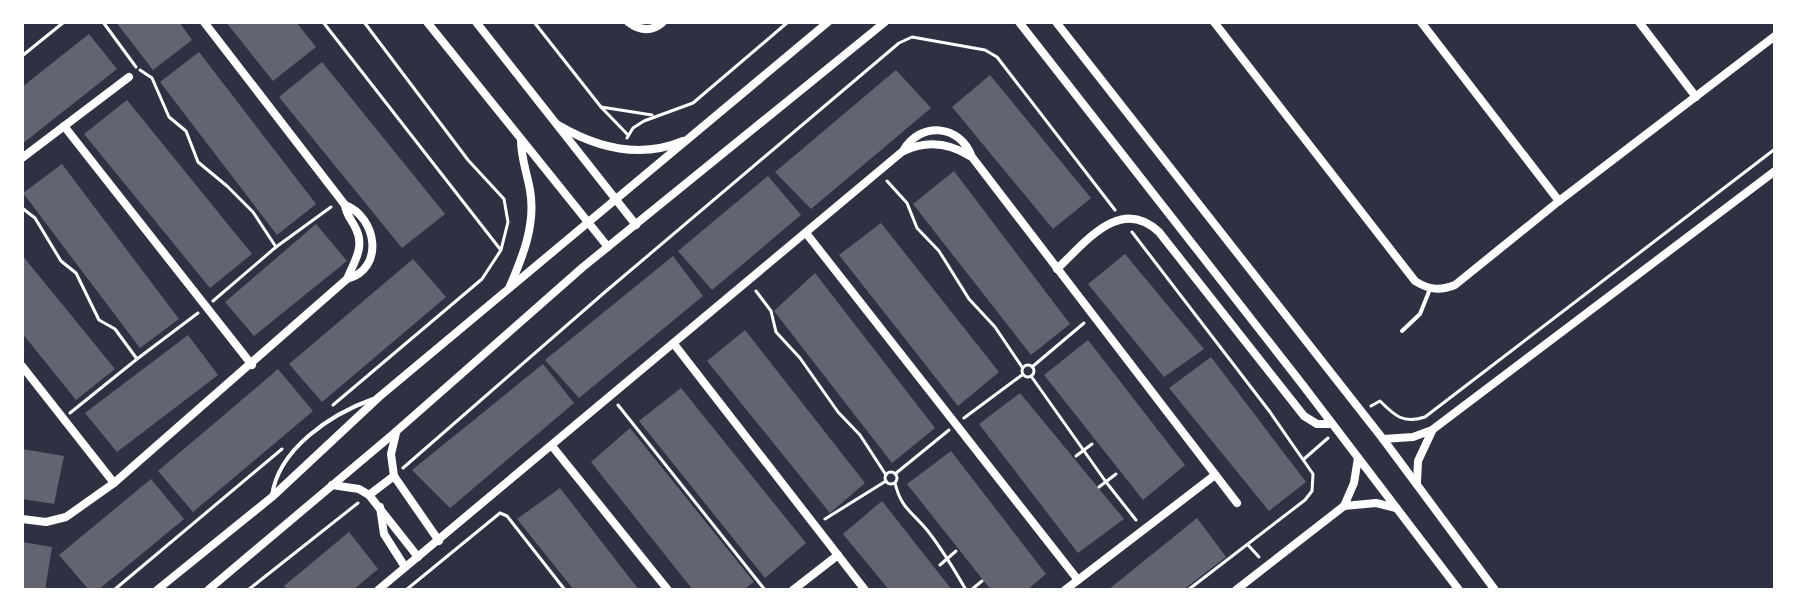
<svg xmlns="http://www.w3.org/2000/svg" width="1797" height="612" font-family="Lato,sans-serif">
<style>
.building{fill:#626471}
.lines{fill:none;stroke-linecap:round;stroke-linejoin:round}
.path{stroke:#fff;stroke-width:3}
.service{stroke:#fff;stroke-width:4}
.minor{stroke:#fff;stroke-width:8}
</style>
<rect width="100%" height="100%" fill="#2d3142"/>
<g class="building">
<path d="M116 22H179L192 40 153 70Z"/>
<path d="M226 22H296L316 47 273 81Z"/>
<path d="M89 34 117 69 22 144V87Z"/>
<path d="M199 52 316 204 277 235 160 82Z"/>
<path d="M322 62 445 214 402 248 279 97Z"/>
<path d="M896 70 931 108 811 209 775 172Z"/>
<path d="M990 75 1091 198 1053 229 952 107Z"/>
<path d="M127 100 252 254 210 288 84 134Z"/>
<path d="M62 164 179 319 140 348 23 193Z"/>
<path d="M954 171 1070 324 1031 355 913 204Z"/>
<path d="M768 176 801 215 712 290 678 251Z"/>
<path d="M881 223 999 372 958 406 839 255Z"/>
<path d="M316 224 347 261 254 336 225 302Z"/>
<path d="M1125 254 1204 349 1164 377 1088 284Z"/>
<path d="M22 255 115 369 76 400 22 333Z"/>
<path d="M673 256 703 296 579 398 545 360Z"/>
<path d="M413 259 446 297 322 402 289 364Z"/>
<path d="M815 273 935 428 892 463 774 311Z"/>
<path d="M745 330 865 483 830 513 707 361Z"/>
<path d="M188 335 218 375 117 452 85 413Z"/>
<path d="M1088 340 1185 465 1143 500 1044 375Z"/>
<path d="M1211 357 1306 482 1269 511 1169 388Z"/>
<path d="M543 364 574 403 450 508 412 470Z"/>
<path d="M278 369 313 411 193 512 158 471Z"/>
<path d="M681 388 806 543 765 578 639 421Z"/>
<path d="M1020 393 1124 519 1078 553 979 424Z"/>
<path d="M630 428 754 582 743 590H693L591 462Z"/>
<path d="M22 449 64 456 54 504 22 499Z"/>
<path d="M951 451 1046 574 1027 590H991L907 484Z"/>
<path d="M151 479 184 519 98 590H89L59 555Z"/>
<path d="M560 488 639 590H574L517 519Z"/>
<path d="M882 501 952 590H889L843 534Z"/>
<path d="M1197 518 1226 557 1183 590H1108Z"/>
<path d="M349 532 378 569 353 590H287L284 586Z"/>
<path d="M22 542 52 547 45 590H22Z"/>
</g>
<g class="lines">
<g class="path">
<path d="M103 22 136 67"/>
<path d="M323 22 500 249"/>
<path d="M534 22 601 107 628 135"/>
<path d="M22 56 64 22"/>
<path d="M140 70 152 78 169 117 186 131 198 162 227 186 253 212 276 247 213 301"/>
<path d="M601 107 652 115"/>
<path d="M627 138 633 128 644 121 693 103 788 22"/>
<path d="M887 181 907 203 917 228 939 251 969 299 995 327 1022 367"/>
<path d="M22 208 35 218 61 261 76 273 99 320 115 329 137 359 70 413"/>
<path d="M1132 232 1270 412 1313 474 1312 491 1305 500 1188 590"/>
<path d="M276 247 331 207"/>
<path d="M756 291 771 311 776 332 800 358 838 412 860 435 886 475"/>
<path d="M137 359 198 313"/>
<circle cx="1028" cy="371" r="6"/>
<path d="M1032 367 1084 323"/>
<path d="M1031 376 1106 482 1136 520"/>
<path d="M333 405 482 279 501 250 508 222 504 199 468 160 364 22"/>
<path d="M618 405 765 590"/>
<path d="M1371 406 1380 401C1395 416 1403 424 1425 417L1775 149"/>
<path d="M964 418 1022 375"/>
<path d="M1076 456 1092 444"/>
<path d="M1304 459 1328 438"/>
<path d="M403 468 605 292 899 43 912 37 985 50 997 57 1115 210"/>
<circle cx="891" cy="478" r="6"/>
<path d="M895 474 949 430"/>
<path d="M895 483C901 508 911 511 927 530 942 549 954 569 966 590"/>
<path d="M1099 487 1116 474"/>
<path d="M825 519 886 481"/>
<path d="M1248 545 1259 557"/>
<path d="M940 565 956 551"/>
<path d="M114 590 282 449"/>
<path d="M248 590 358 503"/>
<path d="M406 590 500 513 507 516 565 590"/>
<path d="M971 590 982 581"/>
</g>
<g class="service">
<path d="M1402 331 1420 314 1430 289"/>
<path d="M272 496C278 449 331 414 373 399"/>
</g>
<g class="minor">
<path d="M204 22 345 205C346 215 352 220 356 229 365 247 354 262 347 279"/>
<path d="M427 22 608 247"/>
<path d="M476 22 636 225"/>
<path d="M628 22C640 31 652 32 663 22"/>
<path d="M1019 22 1302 384 1459 590"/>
<path d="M1056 22 1383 439 1495 590"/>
<path d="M1214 22 1415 281C1429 290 1440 291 1455 285L1559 201 1775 36"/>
<path d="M1421 22 1559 201"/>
<path d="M1639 22 1696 97"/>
<path d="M558 125C597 148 640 159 683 141"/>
<path d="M64 126 252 365"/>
<path d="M904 151C927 140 949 143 970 156"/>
<path d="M22 158 129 77"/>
<path d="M806 233 1078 580"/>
<path d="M1057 269C1085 243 1120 195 1159 232L1304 416 1317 424H1332"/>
<path d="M510 286C523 256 536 224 530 190 527 173 521 158 521 140"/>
<path d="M674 344 865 590"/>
<path d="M22 366 114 483"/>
<path d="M396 433 391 454 394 476 439 541"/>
<path d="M1383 439 1413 437 1432 430 1775 171"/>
<path d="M552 446 668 590"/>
<path d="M1417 482 1418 461 1432 431"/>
<path d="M332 485 359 489 369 495 418 557"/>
<path d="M369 495 394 476"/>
<path d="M1344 506 1354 483 1358 458"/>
<path d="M380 507 384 534 405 567"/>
<path d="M22 519 46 522 66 517 114 483 347 279C385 269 377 217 345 205"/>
<path d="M157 590 272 497 379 397 828 22"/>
<path d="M208 590 392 435 583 267 885 22"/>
<path d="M378 590 903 151C920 121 960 124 972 157L1237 503"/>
<path d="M793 590 838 555"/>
<path d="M1065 590 1215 475"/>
<path d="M1236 590 1344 506 1376 503 1396 508"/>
</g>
</g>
<rect width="1797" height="612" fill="none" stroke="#ffffff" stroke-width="48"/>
</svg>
